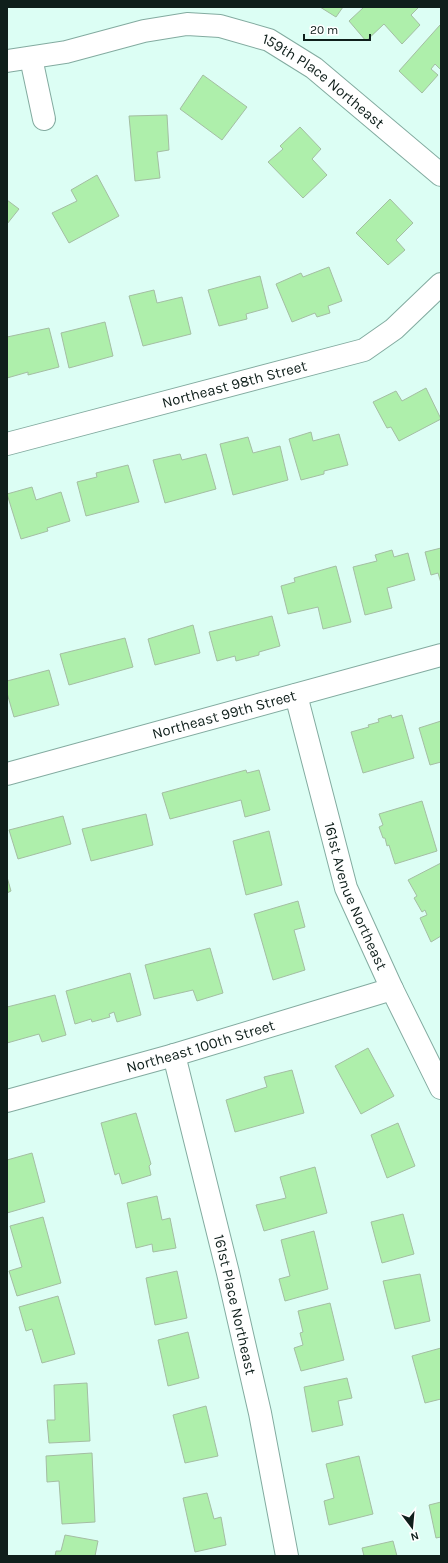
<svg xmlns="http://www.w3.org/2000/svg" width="448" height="1563" font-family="Karla,sans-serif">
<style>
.building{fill:#aeefab;stroke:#a4bea3}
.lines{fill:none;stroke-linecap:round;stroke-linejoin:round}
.minor-casing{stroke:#83aba0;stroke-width:24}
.minor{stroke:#fff;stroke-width:22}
.labels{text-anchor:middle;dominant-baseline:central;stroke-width:3;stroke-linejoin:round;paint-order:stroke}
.street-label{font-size:15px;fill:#0f1f1b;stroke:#fff}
</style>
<rect width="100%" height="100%" fill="#dcfef4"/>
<g class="building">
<path d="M320 7H343L336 17Z"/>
<path d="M364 7H419L411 15 420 25 402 44 384 24 366 41 349 21Z"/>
<path d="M440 25 441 27V70L435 64 431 69 438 75 422 93 399 71Z"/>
<path d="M203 75 247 107 222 140 180 109Z"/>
<path d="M167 115 169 150 157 152 160 178 135 181 129 116Z"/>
<path d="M300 127 321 149 312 159 327 175 303 198 268 162 283 149 280 146Z"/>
<path d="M97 175 119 216 69 243 52 213 77 201 71 190Z"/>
<path d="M390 199 413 223 396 240 405 250 388 265 356 233Z"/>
<path d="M7 200 19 209 7 224Z"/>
<path d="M329 267 342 301 328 306 330 313 317 317 315 313 292 322 276 284 301 273 303 277Z"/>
<path d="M260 276 268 308 246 314 247 319 219 326 208 290Z"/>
<path d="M154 290 157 303 182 297 191 334 143 346 129 296Z"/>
<path d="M105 322 113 356 69 368 61 333Z"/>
<path d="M49 328 59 367 28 375V372L7 378V337Z"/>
<path d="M426 388 441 419 399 441 391 427 387 428 373 402 396 391 402 401Z"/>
<path d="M311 432 313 441 339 434 348 465 324 471V474L301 480 289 439Z"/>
<path d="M248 437 253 453 280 446 288 480 233 495 220 444Z"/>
<path d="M180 454 182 460 206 454 216 489 165 503 153 460Z"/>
<path d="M128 465 139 502 86 516 77 482 97 477 96 473Z"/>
<path d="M32 487 36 500 61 492 70 521 47 528 48 531 21 539 7 494Z"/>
<path d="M441 548V583L438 573 431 575 425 552Z"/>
<path d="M392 550 394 557 408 553 415 580 387 588 392 608 365 615 353 567 377 561 375 555Z"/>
<path d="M336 566 351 622 323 629 318 607 288 614 281 586 295 582 294 578Z"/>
<path d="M272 616 280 646 259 652V655L236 661 235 656 217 661 209 632Z"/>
<path d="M193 625 200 653 155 665 148 639Z"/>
<path d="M125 638 133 667 69 685 60 654Z"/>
<path d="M49 670 59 705 14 717 7 693V681Z"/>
<path d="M391 715 392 718 402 715 414 758 363 773 351 732 369 727 368 725 379 722 378 719Z"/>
<path d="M441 721V762L430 765 419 728Z"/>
<path d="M246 770 247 773 259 770 270 810 245 817 241 800 170 819 162 793Z"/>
<path d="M422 801 437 851 395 864 389 845 387 846 385 838H383L379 827 383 825 379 814Z"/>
<path d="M146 814 153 845 91 861 82 829Z"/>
<path d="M63 816 71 844 18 859 9 830Z"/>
<path d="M269 831 282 885 246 895 233 841Z"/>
<path d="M441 863V936L431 942 420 918 427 915 425 910 422 912 414 898 417 896 408 880Z"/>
<path d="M7 877 11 891 7 893Z"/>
<path d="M298 901 305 927 294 930 305 970 273 980 254 914Z"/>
<path d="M210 948 223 993 197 1001 193 990 154 999 145 965Z"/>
<path d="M130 973 141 1015 117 1022 114 1012 109 1014 110 1017 92 1022 91 1019 75 1024 66 991Z"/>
<path d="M55 995 66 1035 42 1042 39 1034 7 1043V1007Z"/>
<path d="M368 1048 394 1096 361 1114 335 1066Z"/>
<path d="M292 1070 304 1113 235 1132 226 1100 267 1087 264 1077Z"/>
<path d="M136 1113 151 1164 149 1166 151 1175 122 1184 119 1173 115 1175 101 1123Z"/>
<path d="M398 1123 415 1166 387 1178 371 1135Z"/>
<path d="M32 1153 45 1202 7 1213V1160Z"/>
<path d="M315 1167 327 1213 264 1231 256 1205 286 1198 280 1177Z"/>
<path d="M157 1196 162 1220 170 1218 176 1248 153 1252 152 1244 136 1248 127 1203Z"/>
<path d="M403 1214 414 1254 382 1263 371 1222Z"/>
<path d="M43 1217 61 1283 17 1296 9 1271 22 1267 10 1226Z"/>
<path d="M314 1231 328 1289 285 1301 279 1279 290 1276 281 1240Z"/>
<path d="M177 1271 187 1318 155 1325 146 1278Z"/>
<path d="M420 1274 430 1321 395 1329 383 1281Z"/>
<path d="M58 1296 75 1354 42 1363 32 1329 26 1331 19 1307Z"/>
<path d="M330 1303 344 1360 301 1371 294 1348 303 1345 300 1333 303 1332 298 1311Z"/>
<path d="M188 1332 199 1378 168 1386 158 1340Z"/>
<path d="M441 1348V1399L425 1403 412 1356Z"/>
<path d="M347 1378 352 1398 338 1401 343 1425 312 1432 304 1387Z"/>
<path d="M87 1383 90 1441 49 1443 47 1420H55L54 1385Z"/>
<path d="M206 1406 218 1456 185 1463 173 1415Z"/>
<path d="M92 1453 95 1522 62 1524 59 1481 47 1482 46 1456Z"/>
<path d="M359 1456 373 1514 329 1525 324 1501 334 1498 326 1464Z"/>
<path d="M207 1493 214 1519 221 1517 226 1545 195 1552 183 1498Z"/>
<path d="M441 1502V1537L436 1538 429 1505Z"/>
<path d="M65 1535 98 1541 95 1556H55L56 1551H61Z"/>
<path d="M393 1541 397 1556H364L362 1548Z"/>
</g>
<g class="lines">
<defs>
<g id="minor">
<path d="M31 58 44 119"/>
<path id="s1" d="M7 61 66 52 144 31 187 24 220 26 269 40 314 68 441 175"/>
<path id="s2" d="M7 444 364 350 394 329 441 284"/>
<path id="s3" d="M296 695 346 888 392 989 441 1088"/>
<path id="s4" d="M7 774 441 655"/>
<path id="s5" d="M174 1055 228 1273 260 1413 287 1556"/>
<path id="s6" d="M7 1101 174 1055 392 989"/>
</g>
</defs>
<use href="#minor" class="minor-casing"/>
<use href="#minor" class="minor"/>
</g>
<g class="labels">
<g class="street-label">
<text stroke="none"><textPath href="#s1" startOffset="336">159th Place Northeast</textPath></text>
<text stroke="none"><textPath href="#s2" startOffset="235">Northeast 98th Street</textPath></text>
<text stroke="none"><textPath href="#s4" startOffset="225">Northeast 99th Street</textPath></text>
<text stroke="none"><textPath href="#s3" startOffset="210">161st Avenue Northeast</textPath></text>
<text stroke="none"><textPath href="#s6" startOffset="201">Northeast 100th Street</textPath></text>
<text stroke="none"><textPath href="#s5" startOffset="257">161st Place Northeast</textPath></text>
</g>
</g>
<rect width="448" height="1563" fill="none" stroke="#0f1f1b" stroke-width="16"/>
<g transform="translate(412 1527) rotate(164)" stroke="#ffffff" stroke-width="3" paint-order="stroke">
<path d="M0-3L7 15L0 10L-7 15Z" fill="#0f1f1b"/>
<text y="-6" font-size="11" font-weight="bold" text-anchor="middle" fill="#0f1f1b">N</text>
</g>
<path d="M304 34v6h66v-6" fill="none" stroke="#0f1f1b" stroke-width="2"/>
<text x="310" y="34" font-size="12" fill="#0f1f1b" stroke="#ffffff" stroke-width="3" paint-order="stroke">20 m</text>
</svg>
